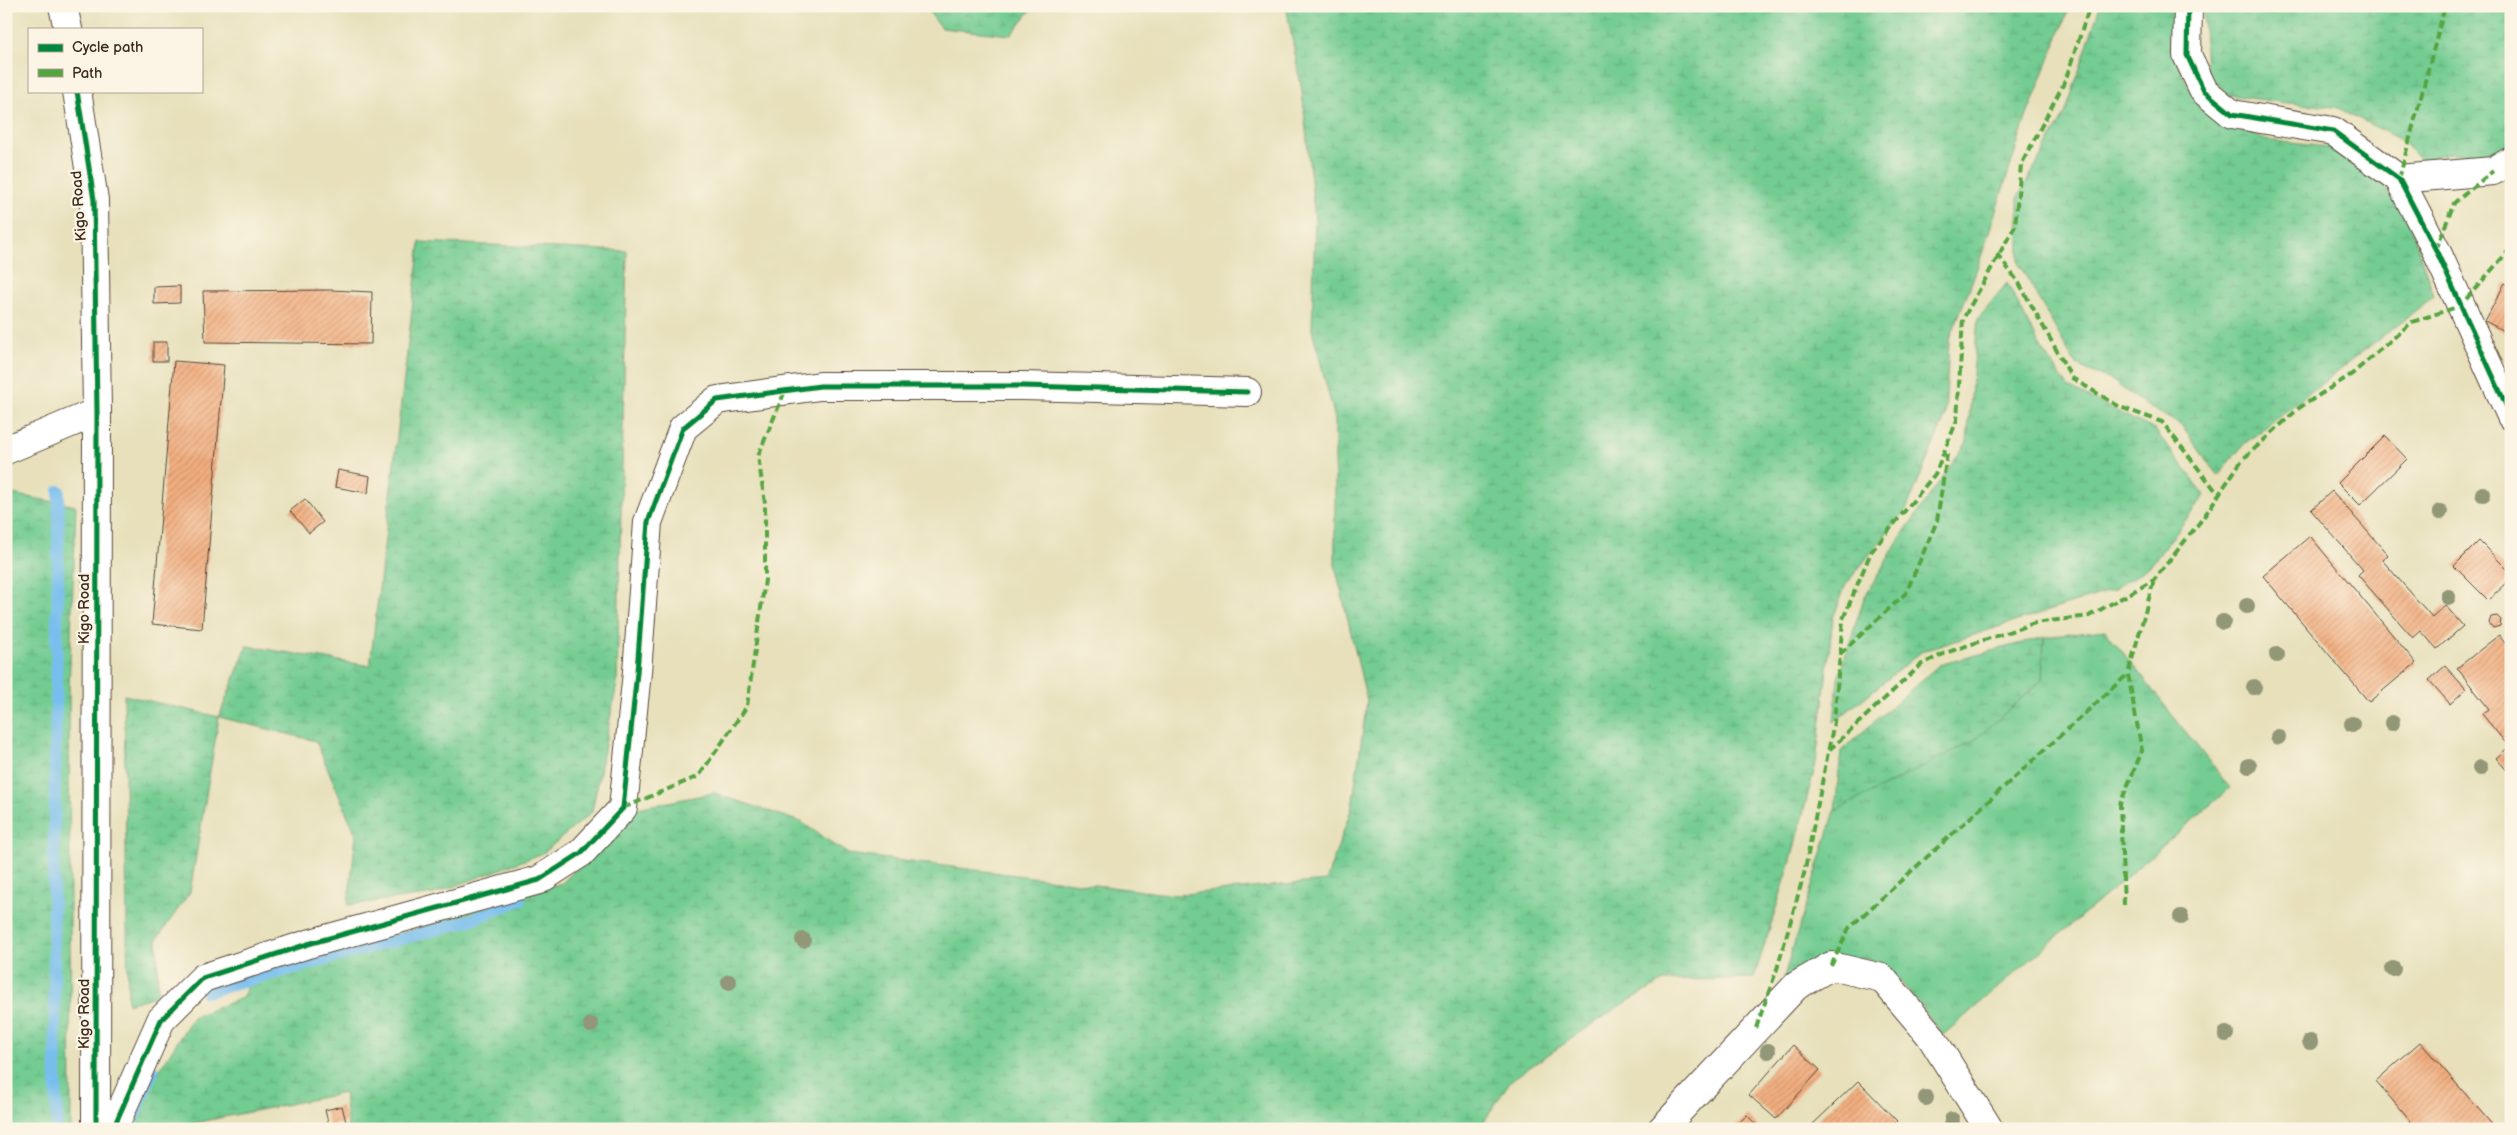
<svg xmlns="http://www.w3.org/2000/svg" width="2517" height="1135" font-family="'Balsamiq Sans',sans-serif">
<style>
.grass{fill:url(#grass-tufts);stroke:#577b58}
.wetland{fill:url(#wetland-marsh);stroke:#577b58}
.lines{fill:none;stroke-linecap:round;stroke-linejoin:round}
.stream{stroke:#77beee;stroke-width:12}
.building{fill:url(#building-hatch)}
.street-casing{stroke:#554536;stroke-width:30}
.secondary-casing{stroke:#554536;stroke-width:30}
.street{stroke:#fff;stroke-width:28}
.secondary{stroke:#fff;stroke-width:28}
.quiet{stroke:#54a441;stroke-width:4;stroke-dasharray:8 4;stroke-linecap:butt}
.cycleway-casing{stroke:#fcf5e5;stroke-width:8}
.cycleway{stroke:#00873e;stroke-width:5}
.tree{fill:#929778}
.labels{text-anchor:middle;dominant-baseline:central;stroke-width:4.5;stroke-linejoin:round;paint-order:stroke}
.street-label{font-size:15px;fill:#3b2a1e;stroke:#fcf5e5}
</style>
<defs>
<pattern id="grass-tufts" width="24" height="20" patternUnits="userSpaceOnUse" patternTransform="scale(1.25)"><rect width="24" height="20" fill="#73cc92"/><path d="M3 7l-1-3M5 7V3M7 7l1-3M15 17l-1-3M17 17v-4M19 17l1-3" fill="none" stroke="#64af7d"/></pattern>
<pattern id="wetland-marsh" width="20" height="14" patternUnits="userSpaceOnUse" patternTransform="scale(1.25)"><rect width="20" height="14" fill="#73cc92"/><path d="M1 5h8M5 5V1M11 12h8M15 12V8" fill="none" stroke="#64af7d"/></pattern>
<pattern id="building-hatch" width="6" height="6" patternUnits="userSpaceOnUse" patternTransform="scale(1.25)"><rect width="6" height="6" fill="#f3af80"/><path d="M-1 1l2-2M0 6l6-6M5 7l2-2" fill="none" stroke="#c68f68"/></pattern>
</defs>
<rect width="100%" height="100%" fill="#fcf5e5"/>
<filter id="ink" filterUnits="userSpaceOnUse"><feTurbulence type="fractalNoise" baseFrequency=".02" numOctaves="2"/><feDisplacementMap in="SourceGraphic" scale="10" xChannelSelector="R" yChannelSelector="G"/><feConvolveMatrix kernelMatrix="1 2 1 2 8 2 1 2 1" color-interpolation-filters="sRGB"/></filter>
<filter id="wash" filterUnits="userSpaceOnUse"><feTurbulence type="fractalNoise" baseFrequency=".0096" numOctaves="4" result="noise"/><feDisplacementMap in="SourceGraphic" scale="20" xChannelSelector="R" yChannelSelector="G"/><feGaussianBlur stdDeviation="1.12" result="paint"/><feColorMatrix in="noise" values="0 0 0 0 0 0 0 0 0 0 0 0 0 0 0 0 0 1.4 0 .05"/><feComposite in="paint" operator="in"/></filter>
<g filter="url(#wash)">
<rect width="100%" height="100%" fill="#e7e0bb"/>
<path class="grass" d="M2105 630 2230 788 1943 1035 1894 973 1865 959 1813 960 1782 983 1835 811 1881 786 2042 680 2044 637Z"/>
<g class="wetland">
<path d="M925 6H1034L1011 35 941 28Z"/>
<path d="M1286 6H2070L2026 118 1978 266 1949 341 1945 417 1907 508 1846 584 1833 618 1816 763 1790 864 1754 978 1664 981 1618 1007 1511 1080 1479 1129H348L344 1093 164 1129H122L193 1017 242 998 251 979 562 883 638 808 714 793 801 822 848 854 1175 895 1326 881 1352 807 1367 701 1335 565V419L1312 329 1315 220 1302 91Z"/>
<path d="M2100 6H2176L2173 54 2198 106 2265 140 2337 148 2377 178 2406 212 2434 296 2244 444 2218 476 2181 425 2142 403 2113 381 2076 365 2019 264 2018 197 2065 114Z"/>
<path d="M2203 6H2511V141L2493 157 2450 153 2420 160 2399 139 2336 107 2286 103 2228 95 2206 73Z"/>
<path d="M420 242 627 251 617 683 592 812 543 853 434 894 348 905 356 835 316 741 219 717 190 892 157 939 158 995 128 1004 124 695 219 717 247 646 370 666Z"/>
<path d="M2007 283 2040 346 2068 387 2155 430 2205 495 2151 565 2113 590 1921 652 1834 722 1838 679 1864 598 1898 541 1967 442 1978 318Z"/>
<path d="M6 493 76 506 69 689 71 1129H6Z"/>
<path d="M2044 637 2042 680 1975 740 1835 811 1841 751 1939 665Z"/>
</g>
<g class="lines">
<g class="stream">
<path d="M206 992 471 920 520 900"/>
<path d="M57 1129 53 911 59 491"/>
<path d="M129 1129 153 1071"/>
</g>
</g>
<g id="blocks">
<g class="building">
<path d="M2505 283 2511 286V335L2485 321Z"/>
<path d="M180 286V303L154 304V287Z"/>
<path d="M331 290 372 292 371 344 205 342 203 291Z"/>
<rect x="153" y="342" width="14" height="19"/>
<path d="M174 361 224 365 202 629 152 624Z"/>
<path d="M2507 369 2511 373V394L2497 378Z"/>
<path d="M2385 436 2407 459 2360 505 2338 483Z"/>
<path d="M338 470 370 476 368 493 335 487Z"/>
<path d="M2332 491 2388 555 2382 560 2432 617 2445 605 2463 626 2437 649 2421 631 2413 638 2358 575 2363 570 2311 510Z"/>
<path d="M305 499 323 522 309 533 290 511Z"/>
<path d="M2310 536 2416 663 2369 702 2263 576Z"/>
<path d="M2479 541 2511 573V578L2488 600 2454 566Z"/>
<path d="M2497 616 2501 620 2500 626 2493 628 2489 623 2491 617Z"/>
<path d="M2499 635 2511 649V775L2496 758 2509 747 2482 714 2489 709 2457 668Z"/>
<path d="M2445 666 2466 689 2450 704 2429 680Z"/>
<path d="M2420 1042 2496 1129H2417L2376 1081Z"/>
<path d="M1793 1045 1820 1070 1776 1119 1749 1095Z"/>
<path d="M1858 1081 1897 1121 1889 1129H1813L1811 1126Z"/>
<path d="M342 1106 346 1122 329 1126 325 1110Z"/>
<path d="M1747 1115 1760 1129H1733Z"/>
</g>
</g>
</g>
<g filter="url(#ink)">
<use href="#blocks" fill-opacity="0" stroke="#554536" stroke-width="1"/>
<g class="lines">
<defs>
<g id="street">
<path d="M2188 6 2187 55 2204 91 2232 114 2333 131 2399 179 2436 250 2511 416"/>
<path d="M2399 179 2493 171 2511 161"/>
<path d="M6 450 97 412"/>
<path d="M113 1129 161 1020 203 978 308 944 539 880 581 853 623 808 637 672 648 522 683 428 717 400 820 386H1023L1247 392"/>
<path d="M1662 1129 1796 986 1831 966 1882 978 1930 1035 1989 1129"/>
</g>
<g id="secondary">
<path d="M63 6 68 29"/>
<path d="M77 91 94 200 97 412 96 1129"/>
</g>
</defs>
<use href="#street" class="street-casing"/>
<use href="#secondary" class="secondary-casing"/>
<use href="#street" class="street"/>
<use href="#secondary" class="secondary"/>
<g class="quiet">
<path d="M2399 179 2445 6"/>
<path d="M2436 250 2454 203 2493 171"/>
<path d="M1997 254 2019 283 2072 378 2120 407 2162 422 2219 495"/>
<path d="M1840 654 1906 593 1937 521 1947 454"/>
<path d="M1829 750 1922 664 1948 652 2035 623 2089 616 2154 580 2203 518 2242 460 2299 408 2352 374 2412 322 2460 306 2511 248"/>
<path d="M623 808 699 776 747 706 765 580V503L758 456 785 391"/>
<path d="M2124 905 2120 804 2142 751 2128 674 2154 580"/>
<path d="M1831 966 1849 928 2128 674"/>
<path d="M1756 1028 1777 969 1804 874 1834 722 1843 619 1871 552 1935 474 1957 420 1963 319 2015 226 2021 165 2065 81 2090 6"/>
</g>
<defs>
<g id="cycleway">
<path d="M2188 6 2187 55 2204 91 2232 114 2333 131 2399 179 2436 250 2511 416"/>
<path d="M77 91 94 200 97 412 96 1129"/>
<path d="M113 1129 161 1020 203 978 308 944 539 880 581 853 623 808 637 672 648 522 683 428 717 400 820 386H1023L1247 392"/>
</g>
</defs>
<use href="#cycleway" class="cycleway-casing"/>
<use href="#cycleway" class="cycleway"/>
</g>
<g class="tree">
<circle cx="2483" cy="494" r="8"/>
<circle cx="2440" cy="512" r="8"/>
<circle cx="2448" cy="597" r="8"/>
<circle cx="2247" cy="606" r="8"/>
<circle cx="2223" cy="622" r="8"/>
<circle cx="2277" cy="655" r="8"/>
<circle cx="2254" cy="687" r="8"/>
<circle cx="2392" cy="723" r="8"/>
<circle cx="2352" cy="724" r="8"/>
<circle cx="2278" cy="737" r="8"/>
<circle cx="2249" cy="766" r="8"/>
<circle cx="2480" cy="768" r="8"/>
<circle cx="2181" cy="917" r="8"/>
<circle cx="803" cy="940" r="8"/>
<circle cx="2393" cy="969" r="8"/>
<circle cx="729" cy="982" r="8"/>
<circle cx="591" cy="1025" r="8"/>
<circle cx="2226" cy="1034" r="8"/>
<circle cx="2310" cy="1042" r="8"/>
<circle cx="1768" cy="1051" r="8"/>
<circle cx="1926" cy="1098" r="8"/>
<circle cx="1952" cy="1120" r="8"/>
</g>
</g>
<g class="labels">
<g class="street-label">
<text transform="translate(79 206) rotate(-94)">Kigo Road</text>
<text transform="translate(84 609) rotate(-90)">Kigo Road</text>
<text transform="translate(84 1014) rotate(-90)">Kigo Road</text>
</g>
</g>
<rect width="2517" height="1135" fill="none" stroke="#fcf5e5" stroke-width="25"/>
<rect x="28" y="28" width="175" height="65" fill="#fcf5e5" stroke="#afa495"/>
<rect x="38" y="44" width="25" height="8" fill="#00873e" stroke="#afa495"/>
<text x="72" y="52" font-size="15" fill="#3b2a1e">Cycle path</text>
<rect x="38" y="69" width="25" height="8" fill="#54a441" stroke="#afa495"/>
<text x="72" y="78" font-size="15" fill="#3b2a1e">Path</text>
</svg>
